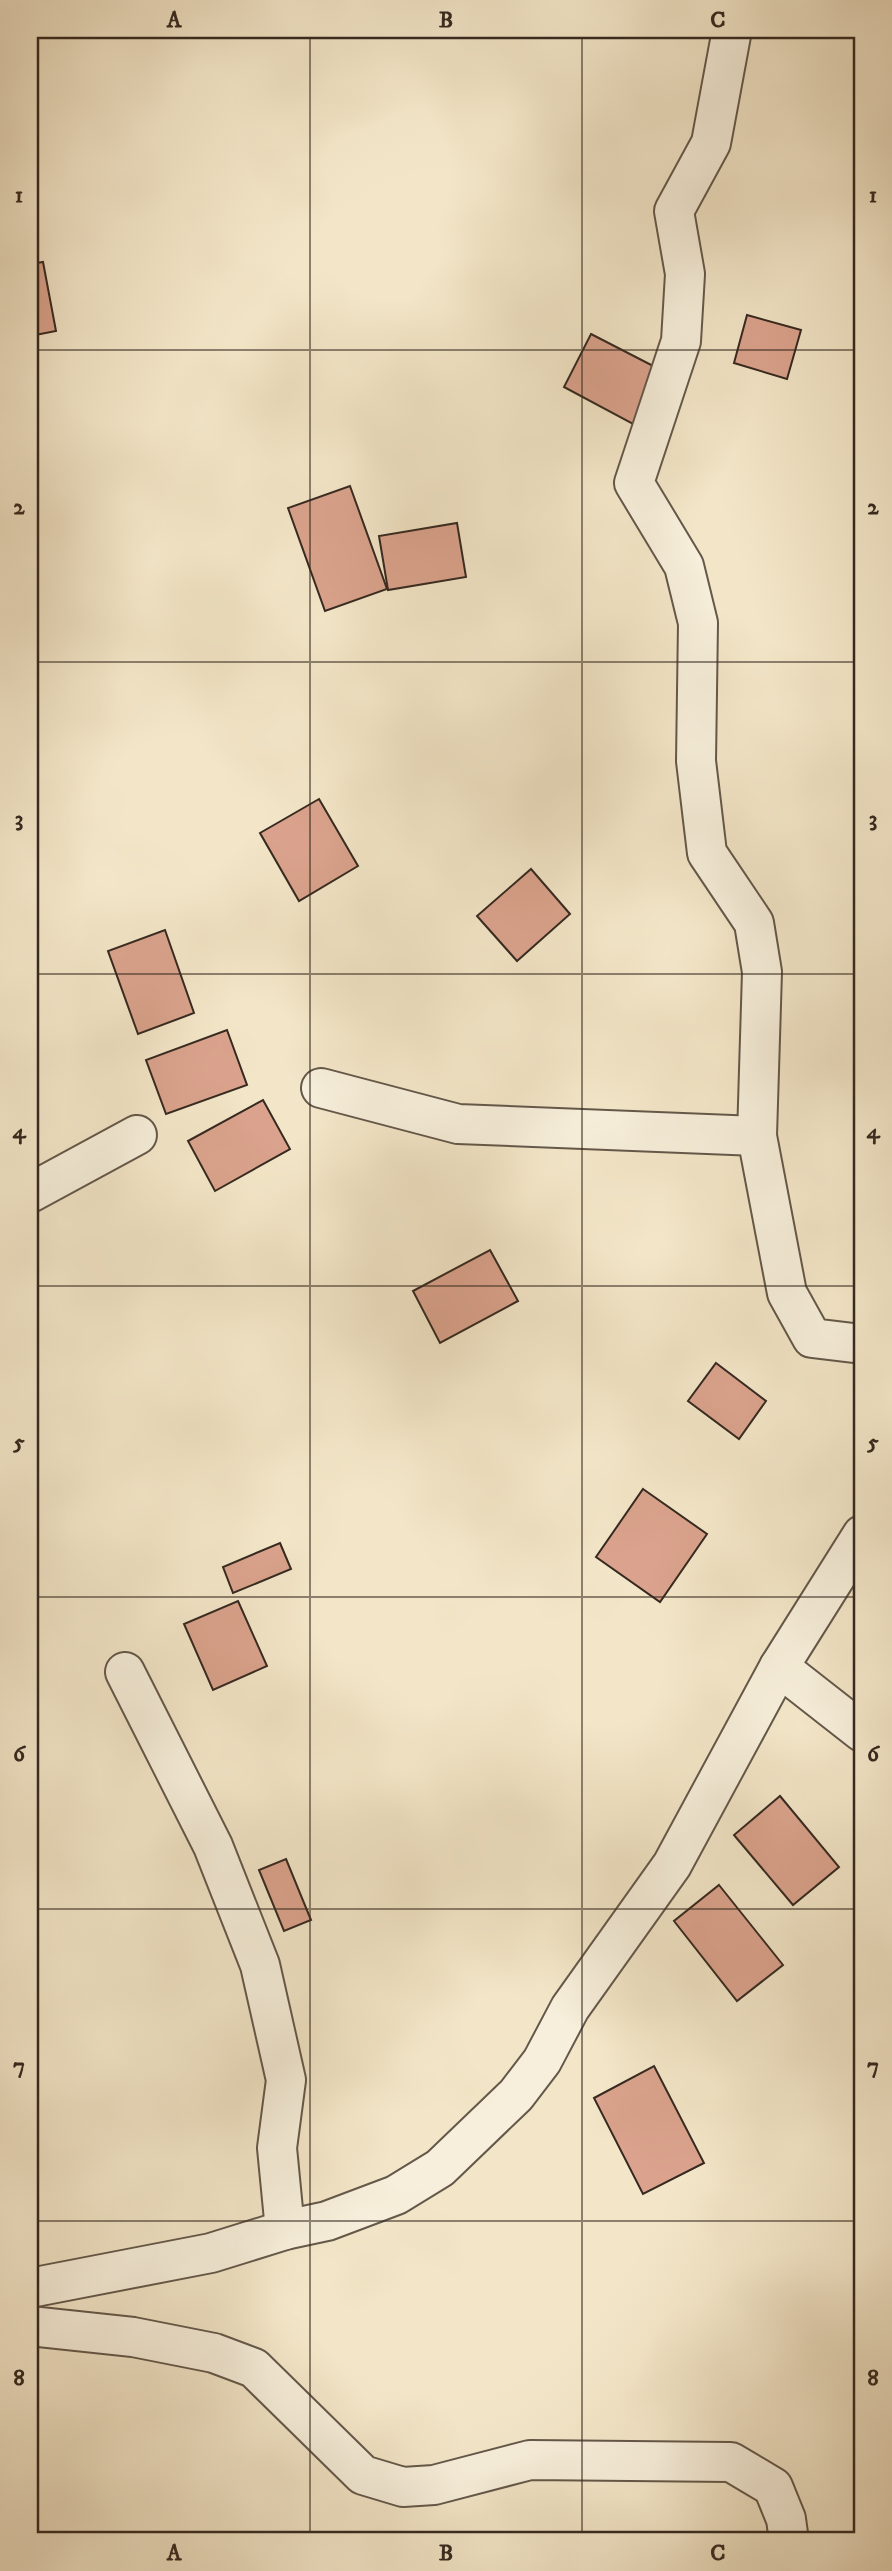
<svg xmlns="http://www.w3.org/2000/svg" width="892" height="2571" font-family="'IM FELL DW Pica',serif">
<style>
.building{fill:#dba38d;stroke:#352920;stroke-width:2}
.lines{fill:none;stroke-linecap:round;stroke-linejoin:round}
.minor-casing{stroke:#64584a;stroke-width:42}
.minor{stroke:#f7efdb;stroke-width:38}
.grid{fill:none;stroke:#352920;stroke-width:2;stroke-opacity:0.55}
.neatline{fill:none;stroke:#352920;stroke-width:2.5}
.grid-label{font-size:23px;text-anchor:middle;font-weight:bold;fill:#352920}
</style>
<rect width="100%" height="100%" fill="#f3e6c8"/>
<filter id="stains"><feTurbulence type="fractalNoise" baseFrequency=".00286" numOctaves="4"/><feColorMatrix values="0 0 0 0 .2 0 0 0 0 .09 0 0 0 0 .02 0 0 0 .5 -.17"/></filter>
<radialGradient id="worn" r=".72"><stop offset=".6" stop-color="#630" stop-opacity="0"/><stop offset="1" stop-color="#630" stop-opacity=".3"/></radialGradient>
<g class="building">
<path d="M43 262 56 331 30 336V264Z"/>
<path d="M747 315 801 330 787 379 734 363Z"/>
<path d="M591 334 661 370 633 424 564 387Z"/>
<path d="M350 486 387 589 325 611 288 508Z"/>
<path d="M457 523 466 577 388 590 379 536Z"/>
<path d="M319 799 358 866 299 901 260 833Z"/>
<path d="M531 869 570 914 517 961 477 916Z"/>
<path d="M165 930 194 1013 138 1034 108 951Z"/>
<path d="M227 1030 247 1085 166 1114 146 1060Z"/>
<path d="M263 1100 290 1149 215 1191 188 1141Z"/>
<path d="M490 1250 518 1301 440 1343 413 1291Z"/>
<path d="M716 1363 766 1401 739 1439 688 1401Z"/>
<path d="M643 1489 707 1534 660 1602 596 1557Z"/>
<path d="M280 1543 291 1569 233 1593 223 1567Z"/>
<path d="M238 1601 267 1666 213 1690 184 1624Z"/>
<path d="M780 1796 839 1867 793 1905 734 1835Z"/>
<path d="M286 1859 311 1920 284 1931 259 1870Z"/>
<path d="M719 1885 783 1965 737 2001 674 1921Z"/>
<path d="M654 2066 704 2163 643 2194 594 2098Z"/>
</g>
<g class="lines">
<defs>
<g id="minor">
<path d="M732 30 711 143 674 211 685 274 681 341 634 483 684 566 698 623 696 761 707 853 754 923 762 972 757 1136 787 1293 812 1338 862 1344"/>
<path d="M321 1088 458 1124 757 1136"/>
<path d="M30 1193 137 1135"/>
<path d="M779 1667 862 1732"/>
<path d="M125 1672 213 1846 260 1965 286 2080 277 2148 285 2230"/>
<path d="M30 2288 211 2253 285 2230 327 2221 396 2195 440 2168 516 2095 542 2061 570 2008 672 1865 779 1667 862 1535"/>
<path d="M30 2326 133 2337 214 2353 254 2368 363 2475 403 2487 434 2485 530 2460 731 2462 773 2487 786 2519 789 2541"/>
</g>
</defs>
<use href="#minor" class="minor-casing"/>
<use href="#minor" class="minor"/>
</g>
<path class="grid" d="M310 30V2541M582 30V2541M30 350H862M30 662H862M30 974H862M30 1286H862M30 1597H862M30 1909H862M30 2221H862"/>
<rect width="892" height="2571" fill="none" stroke="#f3e6c8" stroke-width="77"/>
<rect x="38" y="38" width="816" height="2494" class="neatline"/>
<g class="grid-label">
<text x="174" y="27">A</text>
<text x="446" y="27">B</text>
<text x="718" y="27">C</text>
<text x="19" y="202">1</text>
<text x="873" y="202">1</text>
<text x="19" y="514">2</text>
<text x="873" y="514">2</text>
<text x="19" y="826">3</text>
<text x="873" y="826">3</text>
<text x="19" y="1138">4</text>
<text x="873" y="1138">4</text>
<text x="19" y="1449">5</text>
<text x="873" y="1449">5</text>
<text x="19" y="1761">6</text>
<text x="873" y="1761">6</text>
<text x="19" y="2073">7</text>
<text x="873" y="2073">7</text>
<text x="19" y="2385">8</text>
<text x="873" y="2385">8</text>
<text x="174" y="2560">A</text>
<text x="446" y="2560">B</text>
<text x="718" y="2560">C</text>
</g>
<rect width="100%" height="100%" filter="url(#stains)"/>
<rect width="100%" height="100%" fill="url(#worn)"/>
</svg>
